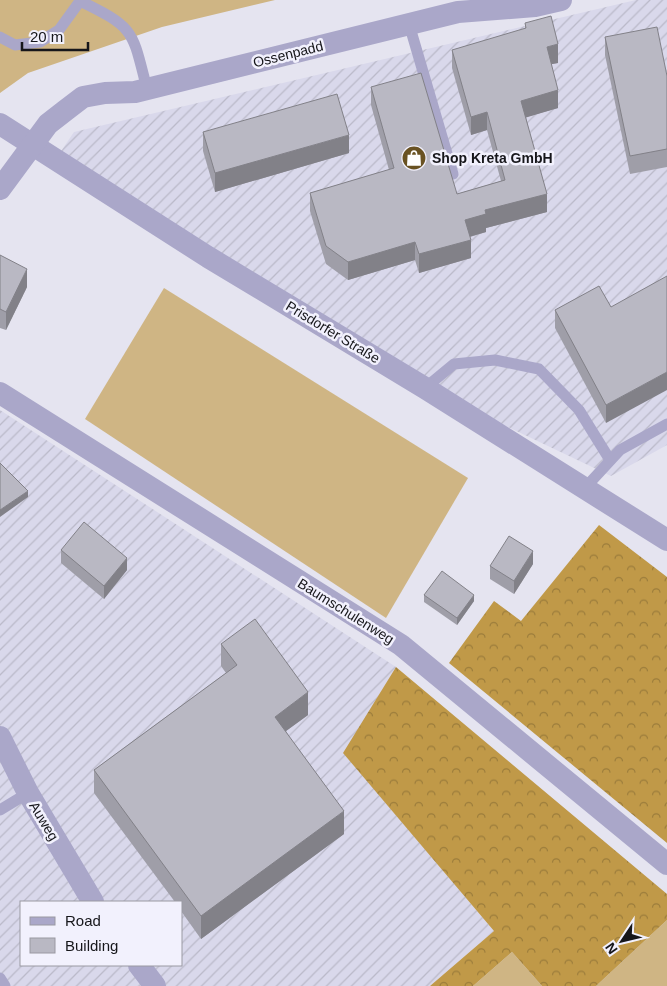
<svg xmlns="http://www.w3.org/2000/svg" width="667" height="986" font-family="Helvetica,sans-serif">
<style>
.industrial{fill:url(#industrial-furrows);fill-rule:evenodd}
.grass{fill:#cfb584}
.forest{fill:url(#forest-crowns)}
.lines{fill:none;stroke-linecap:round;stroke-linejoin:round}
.lane{stroke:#aaa7c9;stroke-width:11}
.street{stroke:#aaa7c9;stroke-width:22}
.wall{fill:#9f9ea8}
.shaded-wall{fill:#828188}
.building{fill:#b9b8c3;stroke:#828188}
.labels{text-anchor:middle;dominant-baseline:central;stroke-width:5;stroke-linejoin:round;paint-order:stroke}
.street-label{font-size:14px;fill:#16161a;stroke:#f2f1fd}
.poi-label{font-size:14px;font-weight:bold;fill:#16161a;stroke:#f2f1fd;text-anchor:start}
</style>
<defs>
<pattern id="industrial-furrows" width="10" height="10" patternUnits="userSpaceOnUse" patternTransform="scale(1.25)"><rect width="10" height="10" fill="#d9d8eb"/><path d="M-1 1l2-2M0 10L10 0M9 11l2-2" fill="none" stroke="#bab9c9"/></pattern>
<pattern id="forest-crowns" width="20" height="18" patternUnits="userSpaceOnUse" patternTransform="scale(1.25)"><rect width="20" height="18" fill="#c09948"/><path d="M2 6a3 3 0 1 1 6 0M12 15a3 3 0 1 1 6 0" fill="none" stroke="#9b7c3b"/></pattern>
</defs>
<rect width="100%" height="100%" fill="#e5e4f0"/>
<g class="industrial">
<path d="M636 0H667V445L611 476 426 388 53 163 74 132Z"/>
<path d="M0 410 396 667 344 753 494 931 430 986H0ZM21 902H181V965H21Z"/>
</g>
<g class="grass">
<path d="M0 0H275L162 27 28 73 0 93Z"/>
<path d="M164 288 468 478 386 618 85 419Z"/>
<path d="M667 920V986H596Z"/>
<path d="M512 952 542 986H473Z"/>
</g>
<g class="forest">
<path d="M599 525 667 577V843L449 663 494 601 521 621Z"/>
<path d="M396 667 667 894V920L596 986H542L512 952 473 986H430L494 931 343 753Z"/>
</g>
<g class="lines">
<g class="lane">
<path d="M409 24 453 174"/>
<path d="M0 37 15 45 40 42 59 30 80 1C136 28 132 31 147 89"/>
<path d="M425 388 454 364 495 360 539 369 579 410 610 460"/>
<path d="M584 489 620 450 667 424"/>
<path d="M0 810 28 793"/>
<path d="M0 978 5 986"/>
</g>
<g class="street">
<path d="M0 124 208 257 425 388 667 540"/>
<path d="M0 189 48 124 66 110 83 97 105 93 135 92 458 12 535 6 561 0"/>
<path d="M0 393 401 645 667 864"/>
<path d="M0 737 28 793 93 902"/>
<path d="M139 965 155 986"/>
</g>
</g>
<g class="wall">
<path d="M525 23 558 63 551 64 558 108 526 117 547 212 486 228V232L470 237 471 258 419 273 415 260 348 280 326 264 310 211V193L389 170 371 105V87L457 194 501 181 487 130 471 135 452 68V50L525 29Z"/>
<path d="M605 37 667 76V167L630 174 605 55Z"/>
<path d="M203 132 349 153 215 192 203 151Z"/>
<path d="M0 255 27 287 6 330 0 328Z"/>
<path d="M611 307 606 423 555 328V310Z"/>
<path d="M61 550 127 570 104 599 61 563Z"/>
<path d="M533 564 514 594 490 579V566Z"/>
<path d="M424 595 474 601 457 625 424 602Z"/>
<path d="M221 644 308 715 286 731 344 834 201 939 181 911V902H175L94 793V770L226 673 221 666Z"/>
</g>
<g class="shaded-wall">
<path d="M558 44V63L547 65V47Z"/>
<path d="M558 90V108L521 119V101Z"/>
<path d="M487 112V130L471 135V117Z"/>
<path d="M349 135V153L215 192V173Z"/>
<path d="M547 194V212L486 228V232L465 238V220L485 210Z"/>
<path d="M471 240V258L419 273V254Z"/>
<path d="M415 242V260L348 280V262Z"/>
<path d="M27 269V287L6 330V312Z"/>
<path d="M667 372V390L606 423V405Z"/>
<path d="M28 491V497L0 517V510Z"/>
<path d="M533 551V564L514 594V581Z"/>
<path d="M127 558V570L104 599V586Z"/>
<path d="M474 595V601L457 625V618Z"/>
<path d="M308 692V715L275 739V717Z"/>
<path d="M344 811V834L201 939V916Z"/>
</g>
<g class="building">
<path d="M551 16 558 44 547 47 558 90 521 101 547 194 485 210 486 214 465 220 471 240 419 254 415 242 348 262 326 246 310 193 394 168 371 87 421 73 457 194 505 180 487 112 471 117 452 50 526 28 525 23Z"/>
<path d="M657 27 667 76V149L630 156 605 37Z"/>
<path d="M337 94 349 135 215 173 203 132Z"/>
<path d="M0 255 27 269 6 312 0 309Z"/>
<path d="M667 276V372L606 405 555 310 599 286 611 307Z"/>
<path d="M0 463 28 491 0 510Z"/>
<path d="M84 522 127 558 104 586 61 550Z"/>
<path d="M509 536 533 551 514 581 490 566Z"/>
<path d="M442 571 474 595 457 618 424 595Z"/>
<path d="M255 619 308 692 275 717 344 811 201 916 94 770 237 665 221 644Z"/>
</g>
<defs>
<symbol id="shop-disc" viewBox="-11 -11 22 22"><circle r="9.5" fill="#695222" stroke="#f2f1fd"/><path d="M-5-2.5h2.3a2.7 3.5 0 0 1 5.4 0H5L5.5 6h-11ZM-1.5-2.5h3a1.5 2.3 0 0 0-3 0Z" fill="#fff"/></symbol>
</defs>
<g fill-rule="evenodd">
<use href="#shop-disc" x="400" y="144" width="28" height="28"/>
</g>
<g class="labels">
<g class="street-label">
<text transform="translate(288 54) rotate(-14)">Ossenpadd</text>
<text transform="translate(333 332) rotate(31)">Prisdorfer Straße</text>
<text transform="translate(346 611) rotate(32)">Baumschulenweg</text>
<text transform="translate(44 821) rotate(59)">Auweg</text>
</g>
<g class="poi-label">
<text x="432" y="158">Shop Kreta GmbH</text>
</g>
</g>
<rect x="20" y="901" width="162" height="65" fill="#f2f1fd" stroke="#9a99a2"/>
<rect x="30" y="917" width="25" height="8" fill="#aaa7c9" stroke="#9a99a2"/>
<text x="65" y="926" font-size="15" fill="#16161a">Road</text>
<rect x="30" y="938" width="25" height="15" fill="#b9b8c3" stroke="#9a99a2"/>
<text x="65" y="951" font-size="15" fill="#16161a">Building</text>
<g transform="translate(622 941) rotate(235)" stroke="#f2f1fd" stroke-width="4" paint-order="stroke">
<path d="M0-4L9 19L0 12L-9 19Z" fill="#16161a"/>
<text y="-8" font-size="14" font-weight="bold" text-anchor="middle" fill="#16161a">N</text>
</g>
<path d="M22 42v8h66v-8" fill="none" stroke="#16161a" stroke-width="2.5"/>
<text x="30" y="42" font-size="15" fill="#16161a" stroke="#f2f1fd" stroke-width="4" paint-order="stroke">20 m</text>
</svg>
